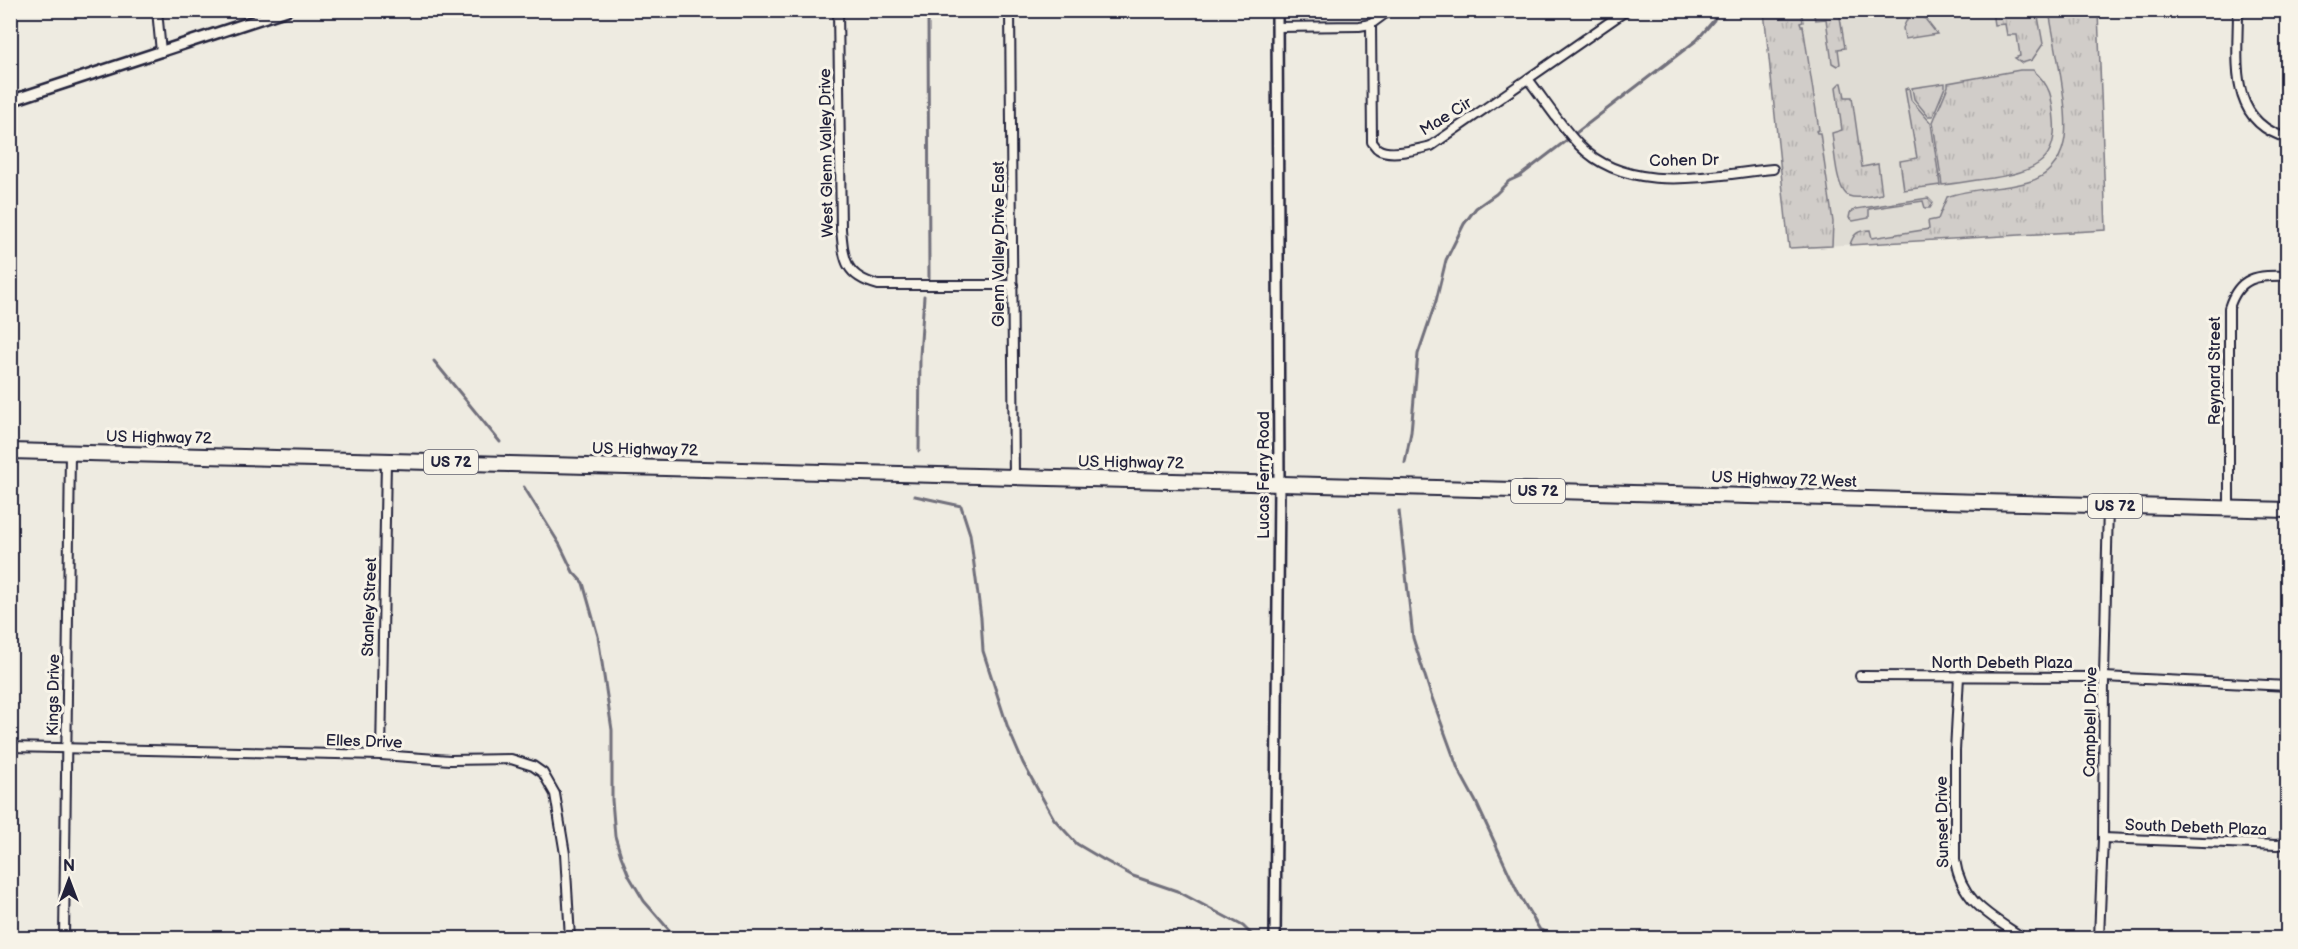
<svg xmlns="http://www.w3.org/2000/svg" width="2298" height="949" font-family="'Balsamiq Sans',sans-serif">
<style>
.built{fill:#dfdcd4}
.grass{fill:url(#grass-tufts);stroke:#7a7882;stroke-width:1.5}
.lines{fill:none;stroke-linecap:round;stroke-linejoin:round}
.stream{stroke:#716f7b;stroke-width:3}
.minor-casing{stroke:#22223b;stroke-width:12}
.tertiary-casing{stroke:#22223b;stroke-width:14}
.trunk-casing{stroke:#22223b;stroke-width:18}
.minor{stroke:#f7f3e8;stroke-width:8}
.tertiary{stroke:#f7f3e8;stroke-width:9}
.trunk{stroke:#f7f3e8;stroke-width:14}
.labels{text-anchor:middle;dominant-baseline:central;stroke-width:6;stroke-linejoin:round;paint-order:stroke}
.shield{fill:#f7f3e8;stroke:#62616f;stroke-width:1.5}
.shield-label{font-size:15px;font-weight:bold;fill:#22223b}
.street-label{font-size:16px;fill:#22223b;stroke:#f7f3e8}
</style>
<defs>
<pattern id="grass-tufts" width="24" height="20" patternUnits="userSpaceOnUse" patternTransform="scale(1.5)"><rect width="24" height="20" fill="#d1cdc9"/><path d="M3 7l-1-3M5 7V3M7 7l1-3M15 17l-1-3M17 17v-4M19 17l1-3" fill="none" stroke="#b3b0ae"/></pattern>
</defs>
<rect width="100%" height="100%" fill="#eeebe1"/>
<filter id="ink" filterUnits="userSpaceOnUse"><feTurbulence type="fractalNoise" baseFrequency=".0167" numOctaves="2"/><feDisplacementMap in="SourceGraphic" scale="12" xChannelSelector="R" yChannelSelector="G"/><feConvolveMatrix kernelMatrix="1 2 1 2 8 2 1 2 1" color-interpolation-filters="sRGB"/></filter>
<g filter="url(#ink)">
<path class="built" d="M1765 11H2098L2106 230 1789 248Z"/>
<g class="grass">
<path d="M1764 11H1801L1803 22 1800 23 1801 26H1803L1819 130 1816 131 1817 133H1820L1833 222 1832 246 1789 248Z"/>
<path d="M1813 11H1839L1845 48 1838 49 1840 64 1837 66 1832 63 1826 19 1815 20Z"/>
<path d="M1911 11H1919L1937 34 1905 39 1903 28Z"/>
<path d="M1992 11H2037L2043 44 2032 60 2022 63 2015 58 2020 56 2017 35H2007L2005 24 1994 25Z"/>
<path d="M2049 11H2098L2106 230 1850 245C1853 234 1858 230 1870 230L1872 238 1929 229 1928 221 1938 219 1947 197C1972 187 2002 190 2028 182 2047 177 2060 162 2064 143 2071 114 2054 43 2049 11Z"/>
<path d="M2020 70H2033C2051 86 2052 97 2054 120 2058 164 2030 172 1993 178 1976 180 1959 183 1942 185L1933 122 1948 86V83Z"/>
<path d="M1840 83H1842L1845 97H1852L1862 167 1878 164 1882 194C1873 195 1858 200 1849 196 1836 191 1834 147 1832 133L1842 130 1836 87Z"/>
<path d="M1945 83V87L1933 116H1928L1914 99 1912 88Z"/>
<path d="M1909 88 1911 100 1931 123 1940 185 1904 190 1900 161 1917 158 1905 89Z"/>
<path d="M1928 198 1933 203 1930 208H1925L1923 201 1869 209V218L1853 221 1849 218 1850 213 1856 209Z"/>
</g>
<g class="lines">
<g class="stream">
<path d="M928 10 929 278"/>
<path d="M434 361 500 442"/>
<path d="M919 451 920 356 924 296"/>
<path d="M1405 463 1411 432 1418 354 1436 301 1446 260 1464 224 1476 208 1496 194 1509 181 1520 176 1697 40 1714 20 1715 10"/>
<path d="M524 487 560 545 573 572 583 583 598 636 612 730V800L615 836 621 856 629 876 644 901 676 938"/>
<path d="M915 496 961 506 970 534 981 618 983 651 1008 728 1023 763 1054 819 1077 844 1104 860 1133 876 1177 891 1243 926 1255 938"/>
<path d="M1399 511 1413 638 1431 695 1458 769 1476 802 1518 893 1540 930 1568 938"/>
</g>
<defs>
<g id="minor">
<path d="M157 10 161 52"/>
<path d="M838 10 841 229C844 259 844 276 878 285H1013"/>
<path d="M1010 10 1014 477"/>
<path d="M2238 10C2238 60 2227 122 2288 138"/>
<path d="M1371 24 1372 142C1374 144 1376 148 1378 149 1390 157 1419 149 1431 146L1627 10"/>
<path d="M1277 27 1359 26 1371 24 1390 10"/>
<path d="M1528 79C1545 101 1560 125 1579 145 1628 196 1711 175 1773 169"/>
<path d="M2229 509V308C2239 276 2257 275 2288 276"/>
<path d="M1860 676 2104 677 2288 686"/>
<path d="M1959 676 1955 751V860C1961 902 1991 916 2023 938"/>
<path d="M10 747 381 755 450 760 511 759 533 766 543 773 555 794 565 854 570 938"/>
<path d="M381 755 386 460"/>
<path d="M2103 838 2277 845 2288 843"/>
<path d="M64 938 70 452"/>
<path d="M2099 938 2103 838 2104 677 2108 506"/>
</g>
<g id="tertiary">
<path d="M10 101 287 10"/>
<path d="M1275 938 1279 483 1277 10"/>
</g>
<path id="trunk" d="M10 451 2288 510"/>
</defs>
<use href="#minor" class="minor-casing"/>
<use href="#tertiary" class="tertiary-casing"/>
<use href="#trunk" class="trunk-casing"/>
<use href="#minor" class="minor"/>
<use href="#tertiary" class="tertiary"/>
<use href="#trunk" class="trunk"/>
</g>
</g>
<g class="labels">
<g class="shield">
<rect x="424" y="450" width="54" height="24" rx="4.5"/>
<rect x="1511" y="479" width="54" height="24" rx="4.5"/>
<rect x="2088" y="494" width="54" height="24" rx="4.5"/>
</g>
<g class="shield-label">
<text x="451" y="462">US 72</text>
<text x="1538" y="491">US 72</text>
<text x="2115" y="506">US 72</text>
</g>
<g class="street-label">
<text transform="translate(1446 117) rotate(-32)">Mae Cir</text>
<text transform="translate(827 153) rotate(-91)">West Glenn Valley Drive</text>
<text transform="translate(1684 161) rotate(-1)">Cohen Dr</text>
<text transform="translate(999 244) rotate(-90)">Glenn Valley Drive East</text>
<text transform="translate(2215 371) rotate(-90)">Reynard Street</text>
<text transform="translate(159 438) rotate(1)">US Highway 72</text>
<text transform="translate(645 450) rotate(1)">US Highway 72</text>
<text transform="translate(1131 463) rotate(1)">US Highway 72</text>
<text transform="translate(1264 475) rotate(-90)">Lucas Ferry Road</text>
<text transform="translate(1784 480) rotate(2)">US Highway 72 West</text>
<text transform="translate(370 607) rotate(-88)">Stanley Street</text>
<text x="2002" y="663">North Debeth Plaza</text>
<text transform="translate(54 695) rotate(-89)">Kings Drive</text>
<text transform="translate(2091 722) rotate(-89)">Campbell Drive</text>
<text transform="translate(364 742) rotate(2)">Elles Drive</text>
<text transform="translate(1943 822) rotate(-91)">Sunset Drive</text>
<text transform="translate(2196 828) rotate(2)">South Debeth Plaza</text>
</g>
</g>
<rect width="2298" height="949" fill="none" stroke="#f7f3e8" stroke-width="36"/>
<rect x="18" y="18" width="2262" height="913" fill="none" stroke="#22223b" stroke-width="2" filter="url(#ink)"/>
<g transform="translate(69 880)" stroke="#f7f3e8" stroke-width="4.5" paint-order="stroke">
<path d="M0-4.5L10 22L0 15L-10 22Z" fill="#22223b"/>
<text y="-9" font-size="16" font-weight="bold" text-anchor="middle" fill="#22223b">N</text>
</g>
</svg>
